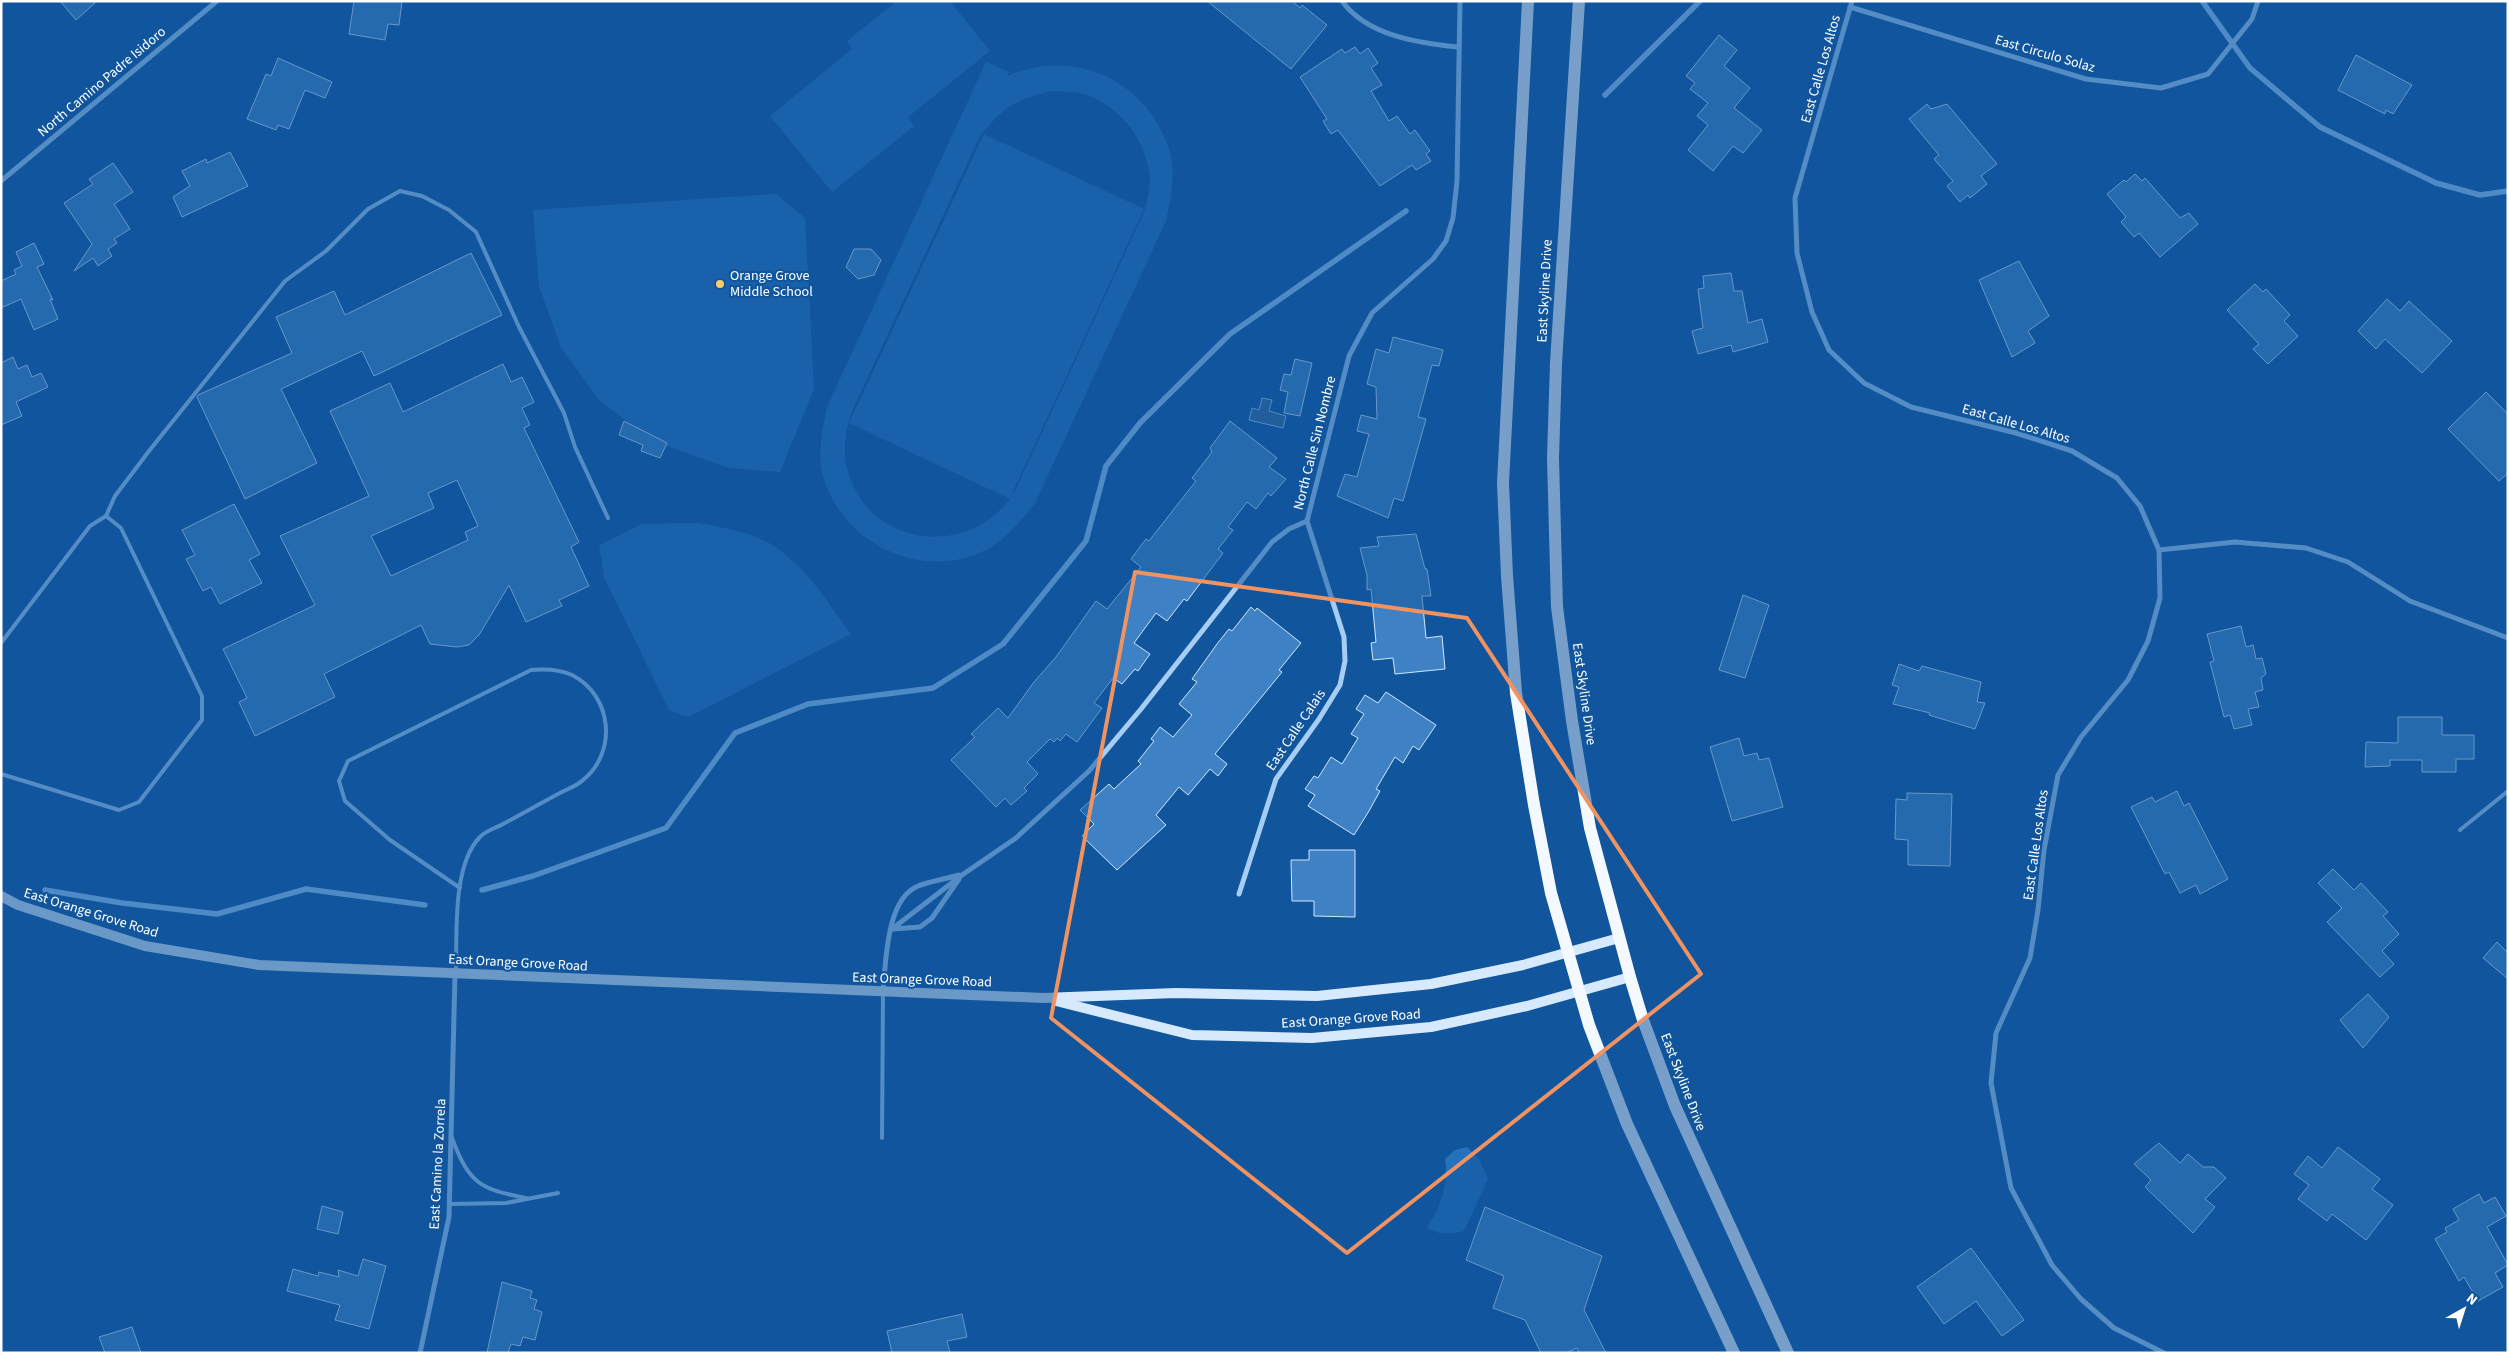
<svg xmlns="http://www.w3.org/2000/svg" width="2509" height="1354" font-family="'Source Sans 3',sans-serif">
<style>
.green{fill:#2471bc;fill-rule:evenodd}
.water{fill:#36689b;stroke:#98caf8}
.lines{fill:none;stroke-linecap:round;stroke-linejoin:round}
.stream{stroke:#98caf8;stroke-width:5.5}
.building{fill:#3e82c5;stroke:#cfe7fe;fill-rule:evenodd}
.service{stroke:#a6cef5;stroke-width:4}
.minor{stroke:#a6cef5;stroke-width:5}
.secondary{stroke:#d7eafd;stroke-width:10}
.primary{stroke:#f4f9ff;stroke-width:12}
.marked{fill:none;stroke:#f09361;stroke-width:4;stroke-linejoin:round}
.poi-dot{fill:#ffcc6a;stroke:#11569d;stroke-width:2}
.labels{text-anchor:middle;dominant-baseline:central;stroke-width:4.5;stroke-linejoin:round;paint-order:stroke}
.street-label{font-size:14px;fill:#fff;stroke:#11569d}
.poi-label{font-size:14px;fill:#fff;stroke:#11569d;text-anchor:start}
</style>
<rect width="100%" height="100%" fill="#11569d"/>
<g class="green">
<path d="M897 1H950L990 51 908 117 914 126 832 192 770 116 852 49 847 41Z"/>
<path d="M986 62 1009 72 1007 76C1072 48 1144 78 1168 146 1177 170 1171 196 1166 221L1035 503C1019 523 1003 543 979 553 919 579 845 543 825 482 816 457 822 432 827 407ZM1053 91C1063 92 1074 91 1084 94 1122 107 1147 140 1150 180 1150 189 1147 201 1145 210L1015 491 1010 498 1144 209 984 134 849 423 1010 499C963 560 866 545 847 468 842 449 846 430 852 411L980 136C1004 106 1016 99 1053 91Z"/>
<path d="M776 194 805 218 814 389 780 472 729 468 653 441 599 400 561 348 539 286 533 210Z"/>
<path d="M698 523C724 528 756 532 778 549 809 571 829 604 851 634L688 717 669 710 604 577 599 545 642 524Z"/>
<path d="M1467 1147 1479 1159 1488 1179 1464 1231C1451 1234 1438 1236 1427 1227 1441 1208 1449 1182 1445 1159L1455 1150Z"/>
</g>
<path class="water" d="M1262 398 1272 400 1269 411 1286 416 1283 428 1249 420 1252 408 1259 410Z"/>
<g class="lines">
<g class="stream">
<path d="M2202 1 2250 68 2320 127 2436 183 2480 195 2508 191"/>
<path d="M1605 95 1700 1"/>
<path d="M45 890 122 903 217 914 306 889 425 905"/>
<path d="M482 890 533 876 666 828 735 733 808 704 933 688 1003 644 1086 541 1106 466 1140 423 1230 334 1406 211"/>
</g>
</g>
<g class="building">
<path d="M60 1H97L76 20Z"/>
<path d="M354 1H402L399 25 388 24 385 40 349 34Z"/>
<path d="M1207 1H1292L1300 8 1302 5 1327 25 1291 69Z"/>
<path d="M1719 35 1737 50 1724 66 1750 88 1734 108 1762 130 1743 153 1733 146 1713 171 1688 150 1708 125 1697 116 1708 103 1690 89 1695 83 1686 76Z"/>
<path d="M1355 47 1360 54 1368 48 1378 63 1371 68 1382 85 1371 91 1389 121 1397 116 1410 134 1415 130 1430 151 1426 154 1431 161 1416 170 1412 165 1380 186 1338 130 1331 134 1323 121 1327 119 1300 77 1342 49 1345 53Z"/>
<path d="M2356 55 2412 85 2393 114 2386 110 2385 114 2338 90Z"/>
<path d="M278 58 332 82 325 98 305 90 289 129 278 125 276 130 247 119 266 74 271 76Z"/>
<path d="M1927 104 1931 109 1947 104 1997 164 1981 176 1987 184 1970 198 1968 195 1960 202 1947 186 1953 181 1934 159 1939 155 1909 119Z"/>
<path d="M230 152 248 186 182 217 173 197 190 186 182 171 206 159 207 163Z"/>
<path d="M113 163 133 192 114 204 130 229 114 239 117 243 108 249 112 256 98 266 93 258 74 271 92 244 64 203 93 184 89 179Z"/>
<path d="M2135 174 2142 181 2145 178 2180 218 2189 213 2198 224 2160 257 2139 233 2134 237 2121 222 2126 217 2107 194 2124 180 2126 182Z"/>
<path d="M34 243 44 264 37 267 53 300 50 299 58 319 34 330 21 299 1 308V281L16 274 14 270 22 266 16 252Z"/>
<path d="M854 249H871L881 260 874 275 858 279 846 267Z"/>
<path d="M471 253 502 315 374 376 362 351 281 389 317 463 245 499 197 397 198 395 292 353 276 317 334 291 345 315Z"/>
<path d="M2019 261 2049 316 2028 331 2035 343 2012 357 1979 280Z"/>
<path d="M1731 273 1734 291H1742L1748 323 1762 319 1768 342 1733 352 1731 345 1698 354 1692 331 1703 328 1698 289 1704 288 1703 276Z"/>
<path d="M2255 284 2263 292 2266 289 2290 315 2284 321 2298 336 2268 364 2253 349 2259 344 2227 310Z"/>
<path d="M2387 299 2400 311 2409 301 2452 341 2422 373 2385 339 2376 349 2358 331Z"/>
<path d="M1393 337 1443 350 1439 366 1432 365 1418 417 1426 419 1403 501 1394 498 1388 518 1337 496 1345 474 1357 477 1369 434 1357 431 1361 415 1377 419 1376 387 1367 384 1376 349 1389 353Z"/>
<path d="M13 357 18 369 27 365 32 377 41 373 48 387 16 402 22 416 1 425V363Z"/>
<path d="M1295 359 1312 363 1300 416 1284 413 1288 392 1280 390 1284 374 1291 375Z"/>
<path d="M503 364 511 382 522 377 534 402 522 408 530 425 524 428 579 542 571 547 589 586 559 600 562 606 526 622 509 585 479 635 469 645 457 647 430 644 421 625 324 674 335 697 255 736 239 702 247 698 223 649 315 605 280 536 369 496 330 411 390 383 403 412ZM457 480 478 526 465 532 468 540 391 576 371 536 434 508 428 493Z"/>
<path d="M2486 392 2508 414V473L2499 481 2448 429Z"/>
<path d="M624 421 667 443 660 458 641 451 643 445 619 435Z"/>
<path d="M1230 421 1277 458 1269 467 1286 479 1271 496 1268 493 1256 509 1247 502 1228 527 1233 530 1218 549 1223 553 1187 601 1184 599 1167 621 1156 613 1134 643 1150 654 1138 671 1135 669 1122 684 1113 678 1094 703 1102 708 1077 742 1066 734 1060 741 1057 738 1054 742 1050 739 1027 762 1038 774 1024 788 1027 791 1011 805 1005 798 996 807 951 760 975 737 971 734 998 708 1008 718 1034 682 1056 657 1096 601 1107 609 1141 567 1131 559 1146 539 1149 541 1196 481 1192 478 1212 452 1210 448Z"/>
<path d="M234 504 260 554 249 560 262 583 220 604 211 587 203 591 186 559 195 555 182 530Z"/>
<path d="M1416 534 1425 569H1427L1431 596H1422L1426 638 1442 636 1445 669 1395 674 1393 658 1373 660 1371 643 1376 642 1371 589 1367 590V575L1360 548 1379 546 1377 537Z"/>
<path d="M1743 595 1769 605 1745 678 1719 670Z"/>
<path d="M1251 607 1255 611 1257 608 1301 643 1279 670 1282 672 1215 754 1227 764 1218 776 1210 769 1188 795 1179 787 1156 815 1166 825 1117 870 1082 836 1094 824 1080 810 1109 784 1114 789 1141 764 1138 761 1154 741 1151 739 1160 727 1173 737 1192 715 1179 704 1197 682 1192 679 1217 644 1229 629 1232 631Z"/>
<path d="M2241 626 2246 647 2253 645 2256 659 2262 658 2266 674 2261 678 2263 690 2255 692 2259 707 2248 709 2252 725 2234 729 2230 715 2224 717 2210 662 2214 661 2207 634Z"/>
<path d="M1899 664 1919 671 1922 666 1981 682 1977 702 1985 703 1975 729 1929 715 1930 713 1893 704 1899 687 1892 685Z"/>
<path d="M1386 692 1436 725 1419 750 1413 746 1403 763 1395 757 1376 789 1380 791 1369 811 1354 835 1308 806 1315 795 1305 789 1314 776 1318 778 1331 757 1342 764 1358 738 1351 734 1364 714 1356 709 1365 695 1378 703Z"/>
<path d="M2398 717H2442V735H2474V759H2456V772H2422V760H2390V766L2365 767 2366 742 2398 743Z"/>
<path d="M1739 738 1744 756 1757 753 1759 760 1769 758 1783 807 1732 821 1710 747Z"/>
<path d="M2177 791 2184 806 2189 803 2228 879 2200 894 2196 885 2180 893 2169 872 2165 874 2131 807 2152 797 2155 802Z"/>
<path d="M1907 793 1952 794 1950 866 1908 865V840L1895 839 1896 799 1907 800Z"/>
<path d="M1309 850H1355V917L1314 916V901H1292L1291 860H1309Z"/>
<path d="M2333 869 2354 890 2361 883 2388 912 2383 916 2399 934 2382 951 2394 964 2380 977 2327 922 2342 908 2318 883Z"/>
<path d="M2497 942 2508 953V979L2483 958Z"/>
<path d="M2368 994 2389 1017 2363 1048 2340 1020Z"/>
<path d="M2159 1143 2180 1163 2188 1154 2203 1167H2214L2226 1178 2205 1199 2215 1207 2193 1233 2145 1187 2151 1180 2134 1164Z"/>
<path d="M2338 1147 2380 1179 2372 1189 2393 1205 2366 1240 2332 1214 2327 1221 2298 1199 2309 1185 2294 1174 2308 1156 2322 1168Z"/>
<path d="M2479 1194 2484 1203 2495 1197 2506 1216 2487 1227 2508 1265 2495 1273 2503 1287 2478 1301 2464 1277 2459 1281 2435 1239 2447 1232 2445 1228 2459 1220 2453 1209Z"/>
<path d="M322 1206 343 1212 338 1234 317 1229Z"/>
<path d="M1485 1207 1602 1256 1584 1310 1606 1353H1579L1577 1348 1566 1353H1541L1525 1320 1493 1308 1504 1276 1466 1260Z"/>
<path d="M1971 1248 2024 1320 2002 1336 1976 1301 1944 1324 1917 1287Z"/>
<path d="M363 1259 386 1266 369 1329 335 1320 340 1305 287 1291 293 1269 318 1276 319 1272 339 1277 338 1270 358 1276Z"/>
<path d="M502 1282 532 1291 530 1298 537 1300 534 1309 542 1312 535 1340 523 1337 520 1346 511 1344 508 1353H487Z"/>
<path d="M962 1314 967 1337 947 1341 950 1353H892L887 1331Z"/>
<path d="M132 1327 141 1353H105L99 1337Z"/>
</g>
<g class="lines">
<g class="service">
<path d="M106 516 115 496 149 451 285 281 326 251 368 209 400 191 422 196 449 210 476 232 519 327 564 413 575 447 608 518"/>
<path d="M1 643 90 526 106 516 121 528 202 696V720L139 802 119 810 1 774"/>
<path d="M2460 830 2508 791"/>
<path d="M456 973C457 935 452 865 480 837 485 831 496 828 503 824 522 814 541 803 560 793 567 789 577 786 583 780 618 752 612 695 572 675 559 669 545 669 531 670L348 761 339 781 345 801 390 840 460 888"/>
<path d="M452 1138C469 1183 479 1189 526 1198"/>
<path d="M882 1138 883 993"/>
<path d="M450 1204 506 1203 558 1193"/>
</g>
<g class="minor">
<path d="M1342 1C1367 36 1419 43 1458 47"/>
<path d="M1852 1 1795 198 1797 253 1812 312 1829 350 1864 383 1911 407 2016 433 2072 451 2117 478 2140 506 2159 550 2160 598 2148 641 2128 680 2081 737 2058 775 2044 850 2038 910 2030 958 1996 1033 1991 1083 2011 1188 2052 1265 2081 1299 2114 1328 2164 1353"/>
<path d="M1850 7 2086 79 2161 88 2208 74 2252 19 2258 1"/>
<path d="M1 181 217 1"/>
<path d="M2159 550 2235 542 2306 548 2348 562 2410 601 2508 638"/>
<path d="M1239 894 1276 779 1319 719 1340 685 1345 661 1344 637 1307 521"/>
<path d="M892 929 962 875 1016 838 1089 771 1141 709 1272 542 1289 529 1307 521 1349 356 1372 313 1433 259 1446 241 1453 218 1457 181 1460 1"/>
<path d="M893 929 920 927 932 918 959 879"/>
<path d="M883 991C886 962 886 899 918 886 930 881 946 879 959 875"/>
<path d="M420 1353 449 1217 455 974"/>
</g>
<g class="secondary">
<path d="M1 896 18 905 145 946 259 965 1043 998 1176 993 1317 996 1431 984 1523 965 1619 938"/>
<path d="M1056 1001 1192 1035 1312 1038 1431 1027 1527 1006 1630 977"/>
</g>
<g class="primary">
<path d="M1528 1 1503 483 1507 576 1516 693 1534 805 1551 893 1589 1025 1627 1124 1734 1353"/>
<path d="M1579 1 1556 363 1553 458 1557 607 1572 721 1590 828 1630 977 1643 1020 1675 1106 1788 1353"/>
</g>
</g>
<path d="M0 0H2509V1354H0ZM1135 572 1467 618 1701 974 1347 1253 1051 1018Z" fill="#11569d" fill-opacity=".55" fill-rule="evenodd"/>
<path class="marked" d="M1135 572 1467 618 1701 974 1347 1253 1051 1018Z"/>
<circle class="poi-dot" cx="720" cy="284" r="5"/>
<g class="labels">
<g class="street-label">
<text transform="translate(2045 54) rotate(16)">East Circulo Solaz</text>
<text transform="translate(1821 69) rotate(-74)">East Calle Los Altos</text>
<text transform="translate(102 82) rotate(-40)">North Camino Padre Isidoro</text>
<text transform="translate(1545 291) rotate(-87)">East Skyline Drive</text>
<text transform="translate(2016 424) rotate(16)">East Calle Los Altos</text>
<text transform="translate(1315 443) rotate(-76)">North Calle Sin Nombre</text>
<text transform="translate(1584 694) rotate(82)">East Skyline Drive</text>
<text transform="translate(1296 730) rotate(-56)">East Calle Calais</text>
<text transform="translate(2036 845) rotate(-82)">East Calle Los Altos</text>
<text transform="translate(91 913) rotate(17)">East Orange Grove Road</text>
<text transform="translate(518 963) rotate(3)">East Orange Grove Road</text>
<text transform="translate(922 980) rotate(2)">East Orange Grove Road</text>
<text transform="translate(1351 1019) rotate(-4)">East Orange Grove Road</text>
<text transform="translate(1683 1082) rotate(69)">East Skyline Drive</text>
<text transform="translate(438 1164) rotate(-87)">East Camino la Zorrela</text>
</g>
<g class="poi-label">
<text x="730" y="276">Orange Grove<tspan x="730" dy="16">Middle School</tspan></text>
</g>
</g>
<rect width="2509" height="1354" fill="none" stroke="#ffffff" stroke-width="5"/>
<g transform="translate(2464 1309) rotate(39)" stroke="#11569d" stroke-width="4" paint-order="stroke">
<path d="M0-4L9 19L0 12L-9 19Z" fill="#ffffff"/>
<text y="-8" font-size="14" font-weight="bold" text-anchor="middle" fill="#ffffff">N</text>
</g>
</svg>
